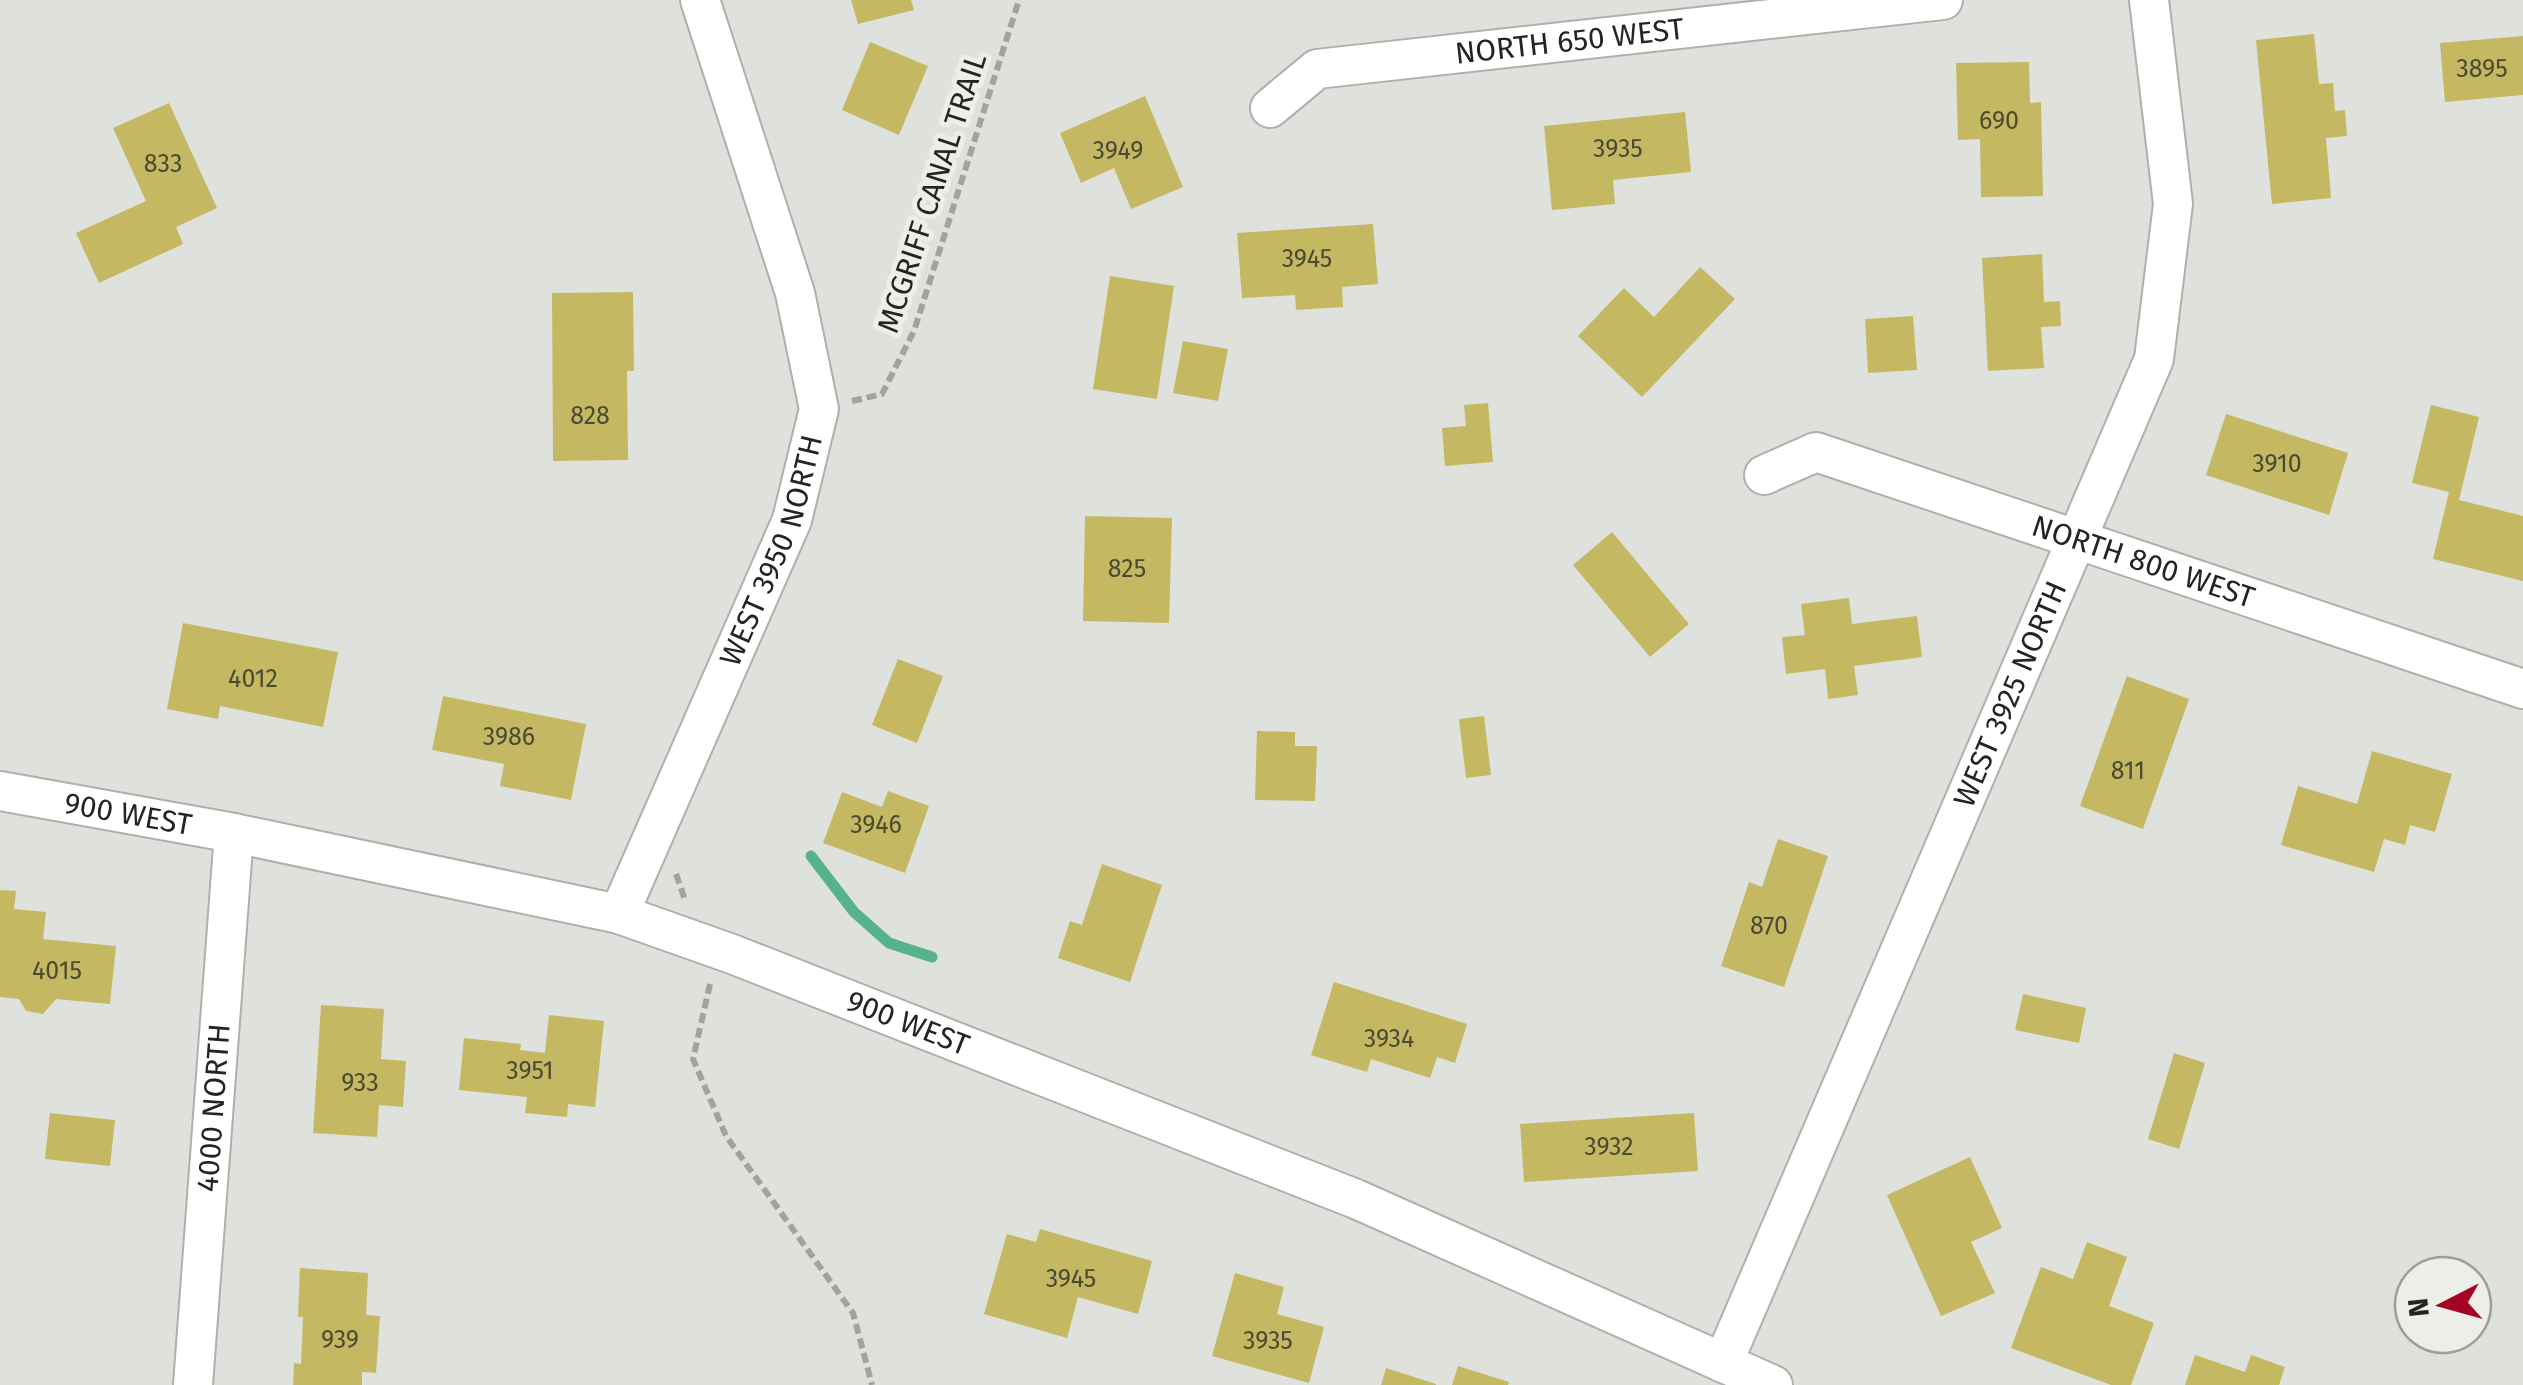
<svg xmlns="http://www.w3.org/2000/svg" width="2523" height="1385" font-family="'Fira Sans',sans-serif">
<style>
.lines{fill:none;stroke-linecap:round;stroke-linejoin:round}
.stream{stroke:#56b389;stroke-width:11}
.building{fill:#c4b962}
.street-casing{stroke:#afb0ac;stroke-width:42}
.path{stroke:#a1a39f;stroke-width:6;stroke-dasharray:10 5;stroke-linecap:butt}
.street{stroke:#fff;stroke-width:38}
.labels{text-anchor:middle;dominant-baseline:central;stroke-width:10;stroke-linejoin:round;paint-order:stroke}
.number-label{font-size:25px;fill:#4c4a33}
.street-label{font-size:30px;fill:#242523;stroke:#edeeea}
</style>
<rect width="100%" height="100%" fill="#dfe1dd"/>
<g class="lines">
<path class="stream" d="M811 856 854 912 889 943 932 957"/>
</g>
<g class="building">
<path d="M851 0H911L914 10 858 24Z"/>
<path d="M2314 34 2319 84 2333 83 2335 111 2345 110 2347 136 2326 138 2331 198 2272 204 2256 40Z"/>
<path d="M2523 36V95L2445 102 2440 43Z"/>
<path d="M870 42 928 66 899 135 842 110Z"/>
<path d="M2029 62 2030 103 2041 102 2043 196 1981 197 1980 139 1958 140 1956 63Z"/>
<path d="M1145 96 1183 187 1131 209 1114 168 1081 183 1060 133Z"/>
<path d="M169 103 217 208 176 227 183 244 99 283 76 233 146 201 113 128Z"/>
<path d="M1685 112 1691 172 1613 180 1615 204 1552 210 1544 126Z"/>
<path d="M1373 224 1378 284 1342 287 1343 307 1296 310 1295 295 1242 298 1237 233Z"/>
<path d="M2042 254 2044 302 2060 301 2061 326 2041 327 2044 368 1988 371 1982 258Z"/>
<path d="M1700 267 1735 299 1642 397 1578 336 1624 288 1654 317Z"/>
<path d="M1110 276 1174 286 1157 399 1093 389Z"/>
<path d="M633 292 634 371H627L628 460 553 461 552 293Z"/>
<path d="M1913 316 1917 370 1868 373 1865 319Z"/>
<path d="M1183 341 1228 349 1218 401 1173 393Z"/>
<path d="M1488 403 1493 462 1445 466 1442 428 1466 426 1464 405Z"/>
<path d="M2431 405 2479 417 2459 500 2523 516V581L2433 559 2449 492 2412 483Z"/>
<path d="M2226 414 2348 453 2329 515 2206 475Z"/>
<path d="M1085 516 1172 518 1169 623 1083 621Z"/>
<path d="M1612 532 1689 624 1650 657 1573 565Z"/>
<path d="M1849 598 1852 624 1917 616 1922 657 1854 666 1858 695 1828 699 1825 669 1786 674 1782 637 1805 635 1801 604Z"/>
<path d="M183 623 338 652 323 727 220 706 218 719 167 709Z"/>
<path d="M898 659 943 676 917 743 872 725Z"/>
<path d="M2127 676 2189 699 2143 829 2080 806Z"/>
<path d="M443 696 586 724 571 800 500 786 504 764 432 750Z"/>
<path d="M1484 716 1491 775 1466 778 1459 719Z"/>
<path d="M1257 731 1295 732V746H1317L1315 801 1255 800Z"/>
<path d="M2372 751 2452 774 2435 832 2410 825 2405 845 2384 839 2374 872 2281 845 2298 786 2357 804Z"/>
<path d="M888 791 929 806 905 873 823 843 842 792 882 807Z"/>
<path d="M1778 839 1828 856 1784 987 1721 966 1749 882 1762 887Z"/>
<path d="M1102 864 1162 885 1130 982 1058 958 1070 921 1082 925Z"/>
<path d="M0 890 16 891 14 909 46 912 43 939 116 946 110 1004 56 999 43 1014 26 1011 19 999 0 997Z"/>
<path d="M1334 982 1467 1024 1455 1063 1437 1057 1430 1078 1371 1059 1367 1072 1311 1055Z"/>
<path d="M2023 994 2086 1008 2079 1043 2015 1030Z"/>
<path d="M321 1005 384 1009 381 1059 406 1061 403 1107 379 1105 377 1137 313 1133Z"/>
<path d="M549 1015 604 1021 595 1107 568 1104 567 1117 525 1113 527 1097 459 1090 464 1038 521 1044 520 1050 545 1053Z"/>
<path d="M2174 1053 2205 1063 2179 1149 2148 1139Z"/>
<path d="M50 1113 115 1120 110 1166 45 1159Z"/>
<path d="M1694 1113 1698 1171 1524 1182 1520 1124Z"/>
<path d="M1970 1157 2002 1228 1971 1242 1995 1293 1941 1316 1887 1195Z"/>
<path d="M1040 1229 1152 1261 1138 1314 1078 1297 1067 1338 984 1314 1007 1234 1036 1242Z"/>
<path d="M2087 1242 2127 1257 2109 1306 2154 1323 2131 1385H2111L2011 1348 2041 1267 2073 1279Z"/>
<path d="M300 1268 368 1273 366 1315 380 1316 376 1373 362 1372V1385H293L294 1363 301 1364 303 1317H298Z"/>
<path d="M1235 1273 1284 1287 1277 1314 1324 1327 1309 1383 1212 1356Z"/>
<path d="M2195 1355 2245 1372 2251 1355 2285 1367 2279 1385H2185Z"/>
<path d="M1458 1366 1509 1382 1508 1385H1452Z"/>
<path d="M1386 1368 1436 1384V1385H1381Z"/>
</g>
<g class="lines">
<defs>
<g id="street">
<path id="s1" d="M1270 108 1317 69 1943 0"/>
<path id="s2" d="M1764 475 1816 452 2523 689"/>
<path id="s3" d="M0 791 234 833 619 914 732 954 1356 1199 1773 1385"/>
<path id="s4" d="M619 914 792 520 819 409 795 293 700 0"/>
<path id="s5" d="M1723 1363 2154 359 2173 204 2149 0"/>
<path id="s6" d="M193 1385 234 833"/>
</g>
</defs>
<use href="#street" class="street-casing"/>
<g class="path">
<path d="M852 401 882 394 914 331 1019 0"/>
<path d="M676 874 685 900"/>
<path d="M710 984 693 1059 726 1136 853 1313 872 1385"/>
</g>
<use href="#street" class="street"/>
</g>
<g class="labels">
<g class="number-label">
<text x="2482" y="69">3895</text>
<text x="1999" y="121">690</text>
<text x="1618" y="149">3935</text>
<text x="1118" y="151">3949</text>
<text x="163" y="164">833</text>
<text x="1307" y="259">3945</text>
<text x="590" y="416">828</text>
<text x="2277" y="464">3910</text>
<text x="1127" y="569">825</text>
<text x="253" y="679">4012</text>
<text x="509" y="737">3986</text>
<text x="2128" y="771">811</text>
<text x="876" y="825">3946</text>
<text x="1769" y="926">870</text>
<text x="57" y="971">4015</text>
<text x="1389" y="1039">3934</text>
<text x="530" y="1071">3951</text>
<text x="360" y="1083">933</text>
<text x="1609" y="1147">3932</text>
<text x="1071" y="1279">3945</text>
<text x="340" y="1340">939</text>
<text x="1268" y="1341">3935</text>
</g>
<g class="street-label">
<text stroke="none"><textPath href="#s1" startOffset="315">NORTH 650 WEST</textPath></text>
<text transform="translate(932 193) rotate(-72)">MCGRIFF CANAL TRAIL</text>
<text stroke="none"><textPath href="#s4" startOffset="395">WEST 3950 NORTH</textPath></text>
<text stroke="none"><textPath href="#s2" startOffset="402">NORTH 800 WEST</textPath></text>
<text stroke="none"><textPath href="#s5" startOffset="728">WEST 3925 NORTH</textPath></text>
<text stroke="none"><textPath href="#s3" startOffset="130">900 WEST</textPath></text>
<text stroke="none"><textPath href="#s3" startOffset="940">900 WEST</textPath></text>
<text stroke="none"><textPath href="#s6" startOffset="278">4000 NORTH</textPath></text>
</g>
</g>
<g transform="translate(2443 1305) rotate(264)"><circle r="48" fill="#edeeea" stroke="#9d9e9a" stroke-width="2.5"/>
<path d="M0-8L18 38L0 25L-18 38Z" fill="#a20421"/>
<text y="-15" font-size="28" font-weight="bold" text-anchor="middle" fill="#242523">N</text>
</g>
</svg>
